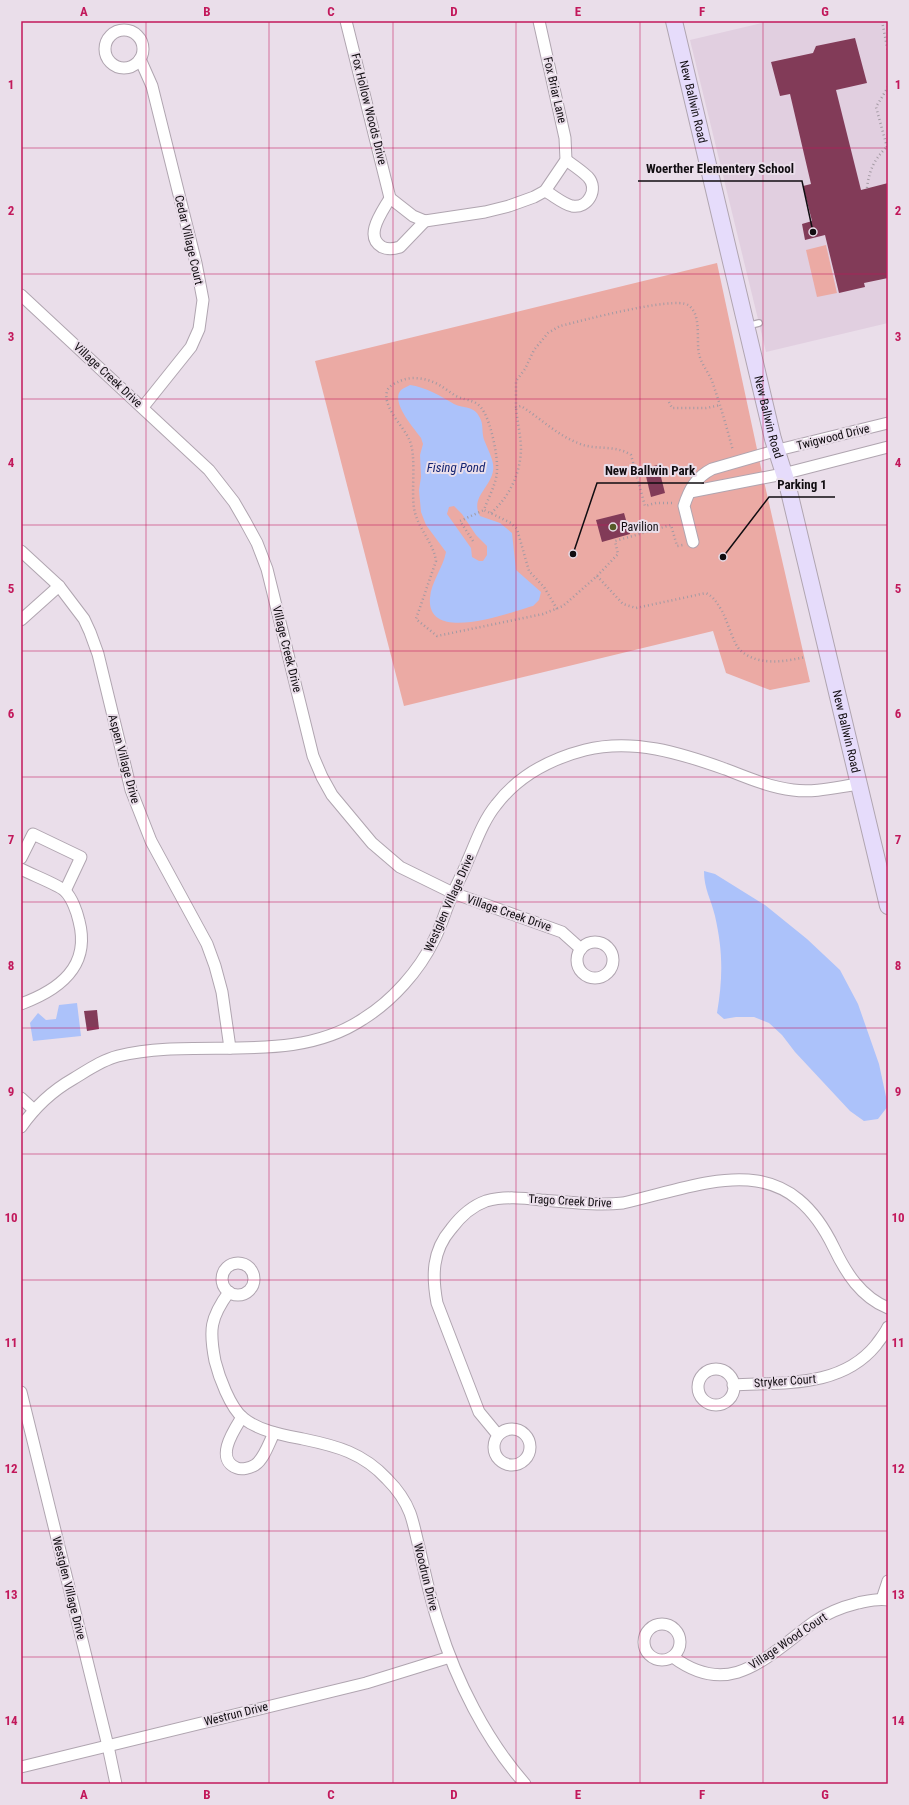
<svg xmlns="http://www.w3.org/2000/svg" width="909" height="1805" font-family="'Roboto Condensed',sans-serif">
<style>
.built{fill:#e1cfe0}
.green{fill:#ebaaa4}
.water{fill:#acc2fa;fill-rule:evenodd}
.building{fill:#823b58}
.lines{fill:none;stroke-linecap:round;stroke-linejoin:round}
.service-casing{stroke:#b0a5b0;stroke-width:8}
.minor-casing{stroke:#b0a5b0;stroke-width:13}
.secondary-casing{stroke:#b0a5b0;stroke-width:18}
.path{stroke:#a39aa3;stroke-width:2.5;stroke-dasharray:1 3;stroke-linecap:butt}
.service{stroke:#fff;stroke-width:5.5}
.minor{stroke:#fff;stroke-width:11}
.secondary{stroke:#e6dcfb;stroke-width:16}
.grid{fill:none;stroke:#c2185b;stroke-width:1;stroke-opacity:0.55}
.poi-dot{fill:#555a28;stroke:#eadeea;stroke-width:1.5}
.labels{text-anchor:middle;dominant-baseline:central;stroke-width:4;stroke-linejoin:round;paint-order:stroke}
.street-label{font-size:12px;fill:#110d11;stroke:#eadeea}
.poi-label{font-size:12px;fill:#110d11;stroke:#eadeea;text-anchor:start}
.water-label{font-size:13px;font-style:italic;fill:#152572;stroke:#eadeea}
.leader{fill:none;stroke:#110d11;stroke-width:1.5}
.callout-dot{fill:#110d11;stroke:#eadeea;stroke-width:1.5}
.callout-label{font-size:13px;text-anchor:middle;font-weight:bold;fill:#110d11;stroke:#eadeea;stroke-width:4;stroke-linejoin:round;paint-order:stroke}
.neatline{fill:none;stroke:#c2185b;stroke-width:1.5}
.grid-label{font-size:13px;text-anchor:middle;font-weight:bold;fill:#c2185b}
</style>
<rect width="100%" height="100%" fill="#eadeea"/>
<path class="built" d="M770 21H888V323L766 352 690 40Z"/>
<g class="green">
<path d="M826 245 837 293 817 297 806 250Z"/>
<path d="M717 263 763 477 810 682 770 690 726 673 713 631 404 706 315 361Z"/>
</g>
<g class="water">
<path d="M410 385C425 387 441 396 454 404 464 409 474 405 480 418 484 425 481 434 485 442 488 450 495 462 493 471 490 488 470 498 480 516L500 523 512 533 516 570 541 592 539 600 533 606C511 612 426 645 430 598 431 582 443 568 446 552L426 525 421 512 419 490 421 477 420 455 423 444 421 438C414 428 390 402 401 390 403 388 407 387 410 385ZM454 506 462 514 476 535 487 546V555L483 561H479L472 557 471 548 447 514 449 507Z"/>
<path d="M704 871 715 874 765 905 807 939 840 970 858 1004 879 1064 888 1106 878 1119 864 1121 850 1111 795 1052 782 1035 769 1023 754 1017H736L724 1019 717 1013C723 978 723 951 715 916 711 899 704 889 704 871Z"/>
<path d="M77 1003 81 1036 33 1041 30 1023 38 1013 46 1020 56 1019 59 1005Z"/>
</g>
<g class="building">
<path d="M855 38 867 83 836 90 861 190 888 183V278L864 283 865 287 839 293 825 235 805 240 802 224 812 221 803 186 811 184 790 94 780 96 771 62 813 53 816 46Z"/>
<path d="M658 465 665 493 651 497 644 468Z"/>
<path d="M624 513 630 534 602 542 596 520Z"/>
<path d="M97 1010 99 1029 87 1031 84 1011Z"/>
</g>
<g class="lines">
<defs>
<path id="service" d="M747 326 759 323"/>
<g id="minor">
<path d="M346 21 390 198 413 216 425 221"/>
<circle cx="124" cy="49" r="19"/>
<path d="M140 59 152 86 196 263 203 300 199 329 191 347 143 407"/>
<path d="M545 191C553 195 563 204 572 206 588 209 599 189 588 177 582 171 573 165 566 160"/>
<path d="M390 198C383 211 363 236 382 247 388 250 394 249 400 247L425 221"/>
<path d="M425 221 485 212 509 206 534 197 545 191 566 160 565 138 539 21"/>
<path d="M21 295 209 470 234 502 245 521 257 543 267 569 313 756 322 777 332 795 372 843 400 867 453 893 562 932 581 949"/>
<path d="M690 492 783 474 888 447"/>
<path d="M693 542 684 506C689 490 696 477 712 469L778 450 888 423"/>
<path d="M21 551 59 586 84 619 90 632 98 654 131 790 151 841 207 944 215 966 222 992 230 1048"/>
<path d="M21 620 59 586"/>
<path d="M21 858 33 834 81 857 65 891"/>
<path d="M21 869C30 874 59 885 65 891 72 898 77 912 79 921 91 967 59 990 21 1004"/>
<circle cx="595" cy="960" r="18"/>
<path d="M21 1098 34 1110"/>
<path d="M21 1127C35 1107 52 1091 73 1079 88 1070 102 1060 118 1056 198 1036 291 1067 363 1019 392 1001 419 971 434 940 442 925 446 908 453 893 458 882 464 871 468 860 476 842 483 821 496 805 518 776 550 759 585 750 633 738 680 753 725 769 748 778 769 787 793 790 815 793 837 787 859 784"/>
<circle cx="238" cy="1279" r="16"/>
<path d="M229 1292C210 1318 209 1330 215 1361 219 1377 230 1407 243 1418 259 1431 283 1435 303 1439 337 1446 363 1453 387 1479 397 1489 405 1500 410 1513 414 1524 416 1536 419 1547 425 1573 430 1599 439 1625 456 1680 486 1740 525 1784"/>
<circle cx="716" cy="1387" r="18"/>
<path d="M733 1385C784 1382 841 1388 876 1345 880 1339 885 1334 888 1327"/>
<path d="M21 1392 108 1746 116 1784"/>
<path d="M242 1417C234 1430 214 1459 237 1468 242 1470 250 1468 255 1465 264 1459 269 1443 274 1433"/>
<circle cx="512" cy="1447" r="18"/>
<path d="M498 1435 479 1412 437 1303C432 1276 432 1251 451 1229 460 1217 472 1206 486 1201 504 1196 523 1198 541 1200 569 1202 596 1206 623 1203 710 1183 785 1146 834 1248 846 1273 861 1297 888 1308"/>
<path d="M882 1599 888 1581"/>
<circle cx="662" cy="1642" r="18"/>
<path d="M673 1657C731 1700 767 1656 814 1622 827 1613 842 1607 858 1603 868 1601 878 1598 888 1600"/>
<path d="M21 1767 366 1683 450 1657"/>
</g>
<g id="secondary">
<path id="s1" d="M674 21 773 439 787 483 888 906"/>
</g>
</defs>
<use href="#service" class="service-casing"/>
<use href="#minor" class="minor-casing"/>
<use href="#secondary" class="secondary-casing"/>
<g class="path">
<path d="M882 21 888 52"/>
<path d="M887 147 876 107 888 87"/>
<path d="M867 188C869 171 874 159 887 147"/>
<path d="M669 402 672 408H706L721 405"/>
<path d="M672 503H656L645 506 631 455C615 444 595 451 578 443 557 435 540 418 521 406L516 407V381L525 369 534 350 548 333 560 326C581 321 673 296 688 305 702 314 696 340 699 354 701 363 708 372 712 381 720 404 727 428 733 451"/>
<path d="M491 513C509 497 520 475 521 450 521 436 517 421 516 407"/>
<path d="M473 541 460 521 484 510"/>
<path d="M597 576 623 604 636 608 706 593C714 597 717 603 722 611 727 620 734 645 740 650 757 666 784 662 805 657"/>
<path d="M557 609 544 587 529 571 517 529 511 523 484 510C488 498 497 483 497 470 498 456 491 424 484 412 476 398 468 402 456 396 451 393 446 389 441 386 428 378 411 375 398 382 395 383 390 386 388 389 380 404 403 426 409 439 417 456 411 488 414 508 417 528 433 541 436 561L416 619 437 636 543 614 563 606 597 576 618 554 615 541 671 525 677 546 683 545"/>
</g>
<use href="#service" class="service"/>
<use href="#minor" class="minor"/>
<use href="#secondary" class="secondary"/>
</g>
<path class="grid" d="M146 21V1784M269 21V1784M393 21V1784M516 21V1784M640 21V1784M763 21V1784M21 148H888M21 274H888M21 399H888M21 525H888M21 651H888M21 777H888M21 902H888M21 1028H888M21 1154H888M21 1280H888M21 1406H888M21 1531H888M21 1657H888"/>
<circle class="poi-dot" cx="613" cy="527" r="4"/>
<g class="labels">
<g class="street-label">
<text transform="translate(555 90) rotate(77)">Fox Briar Lane</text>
<text stroke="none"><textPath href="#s1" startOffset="83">New Ballwin Road</textPath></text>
<text transform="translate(369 109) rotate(76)">Fox Hollow Woods Drive</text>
<text transform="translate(189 240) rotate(77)">Cedar Village Court</text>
<text transform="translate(108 375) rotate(43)">Village Creek Drive</text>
<text stroke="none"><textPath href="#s1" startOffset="407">New Ballwin Road</textPath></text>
<text transform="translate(833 437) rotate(-14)">Twigwood Drive</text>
<text transform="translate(287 649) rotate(76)">Village Creek Drive</text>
<text stroke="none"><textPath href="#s1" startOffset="731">New Ballwin Road</textPath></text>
<text transform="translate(124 759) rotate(75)">Aspen Village Drive</text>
<text transform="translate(449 903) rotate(-66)">Westglen Village Drive</text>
<text transform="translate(509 913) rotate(19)">Village Creek Drive</text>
<text transform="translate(570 1201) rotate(3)">Trago Creek Drive</text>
<text transform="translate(785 1381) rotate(-4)">Stryker Court</text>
<text transform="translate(426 1577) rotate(76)">Woodrun Drive</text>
<text transform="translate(69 1588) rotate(76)">Westglen Village Drive</text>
<text transform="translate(788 1641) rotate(-34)">Village Wood Court</text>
<text transform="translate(236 1714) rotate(-14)">Westrun Drive</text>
</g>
<g class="poi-label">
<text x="621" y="527">Pavilion</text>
</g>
<g class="water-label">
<text x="456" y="467">Fising Pond</text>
</g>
</g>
<path class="leader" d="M813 232L802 181H638M573 554L597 483H704M723 557L769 497H835"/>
<g class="callout-dot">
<circle cx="813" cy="232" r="4"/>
<circle cx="573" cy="554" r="4"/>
<circle cx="723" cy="557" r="4"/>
</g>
<g class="callout-label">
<text x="720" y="173">Woerther Elementery School</text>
<text x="650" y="475">New Ballwin Park</text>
<text x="802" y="489">Parking 1</text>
</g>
<rect width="909" height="1805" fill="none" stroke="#eadeea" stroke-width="44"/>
<rect x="22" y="22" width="865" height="1761" class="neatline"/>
<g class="grid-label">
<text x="84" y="16">A</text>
<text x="207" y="16">B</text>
<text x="331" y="16">C</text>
<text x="454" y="16">D</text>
<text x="578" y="16">E</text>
<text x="702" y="16">F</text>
<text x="825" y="16">G</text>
<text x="11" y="89">1</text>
<text x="898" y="89">1</text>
<text x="11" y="215">2</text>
<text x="898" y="215">2</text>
<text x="11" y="341">3</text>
<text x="898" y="341">3</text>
<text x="11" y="467">4</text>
<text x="898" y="467">4</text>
<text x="11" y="593">5</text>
<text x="898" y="593">5</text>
<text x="11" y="718">6</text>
<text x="898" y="718">6</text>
<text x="11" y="844">7</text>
<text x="898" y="844">7</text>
<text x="11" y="970">8</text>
<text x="898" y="970">8</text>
<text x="11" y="1096">9</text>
<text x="898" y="1096">9</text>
<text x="11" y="1222">10</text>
<text x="898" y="1222">10</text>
<text x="11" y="1347">11</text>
<text x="898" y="1347">11</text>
<text x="11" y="1473">12</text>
<text x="898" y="1473">12</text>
<text x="11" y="1599">13</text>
<text x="898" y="1599">13</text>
<text x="11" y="1725">14</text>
<text x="898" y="1725">14</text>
<text x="84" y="1799">A</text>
<text x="207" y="1799">B</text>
<text x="331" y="1799">C</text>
<text x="454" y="1799">D</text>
<text x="578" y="1799">E</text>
<text x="702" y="1799">F</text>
<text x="825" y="1799">G</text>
</g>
</svg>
